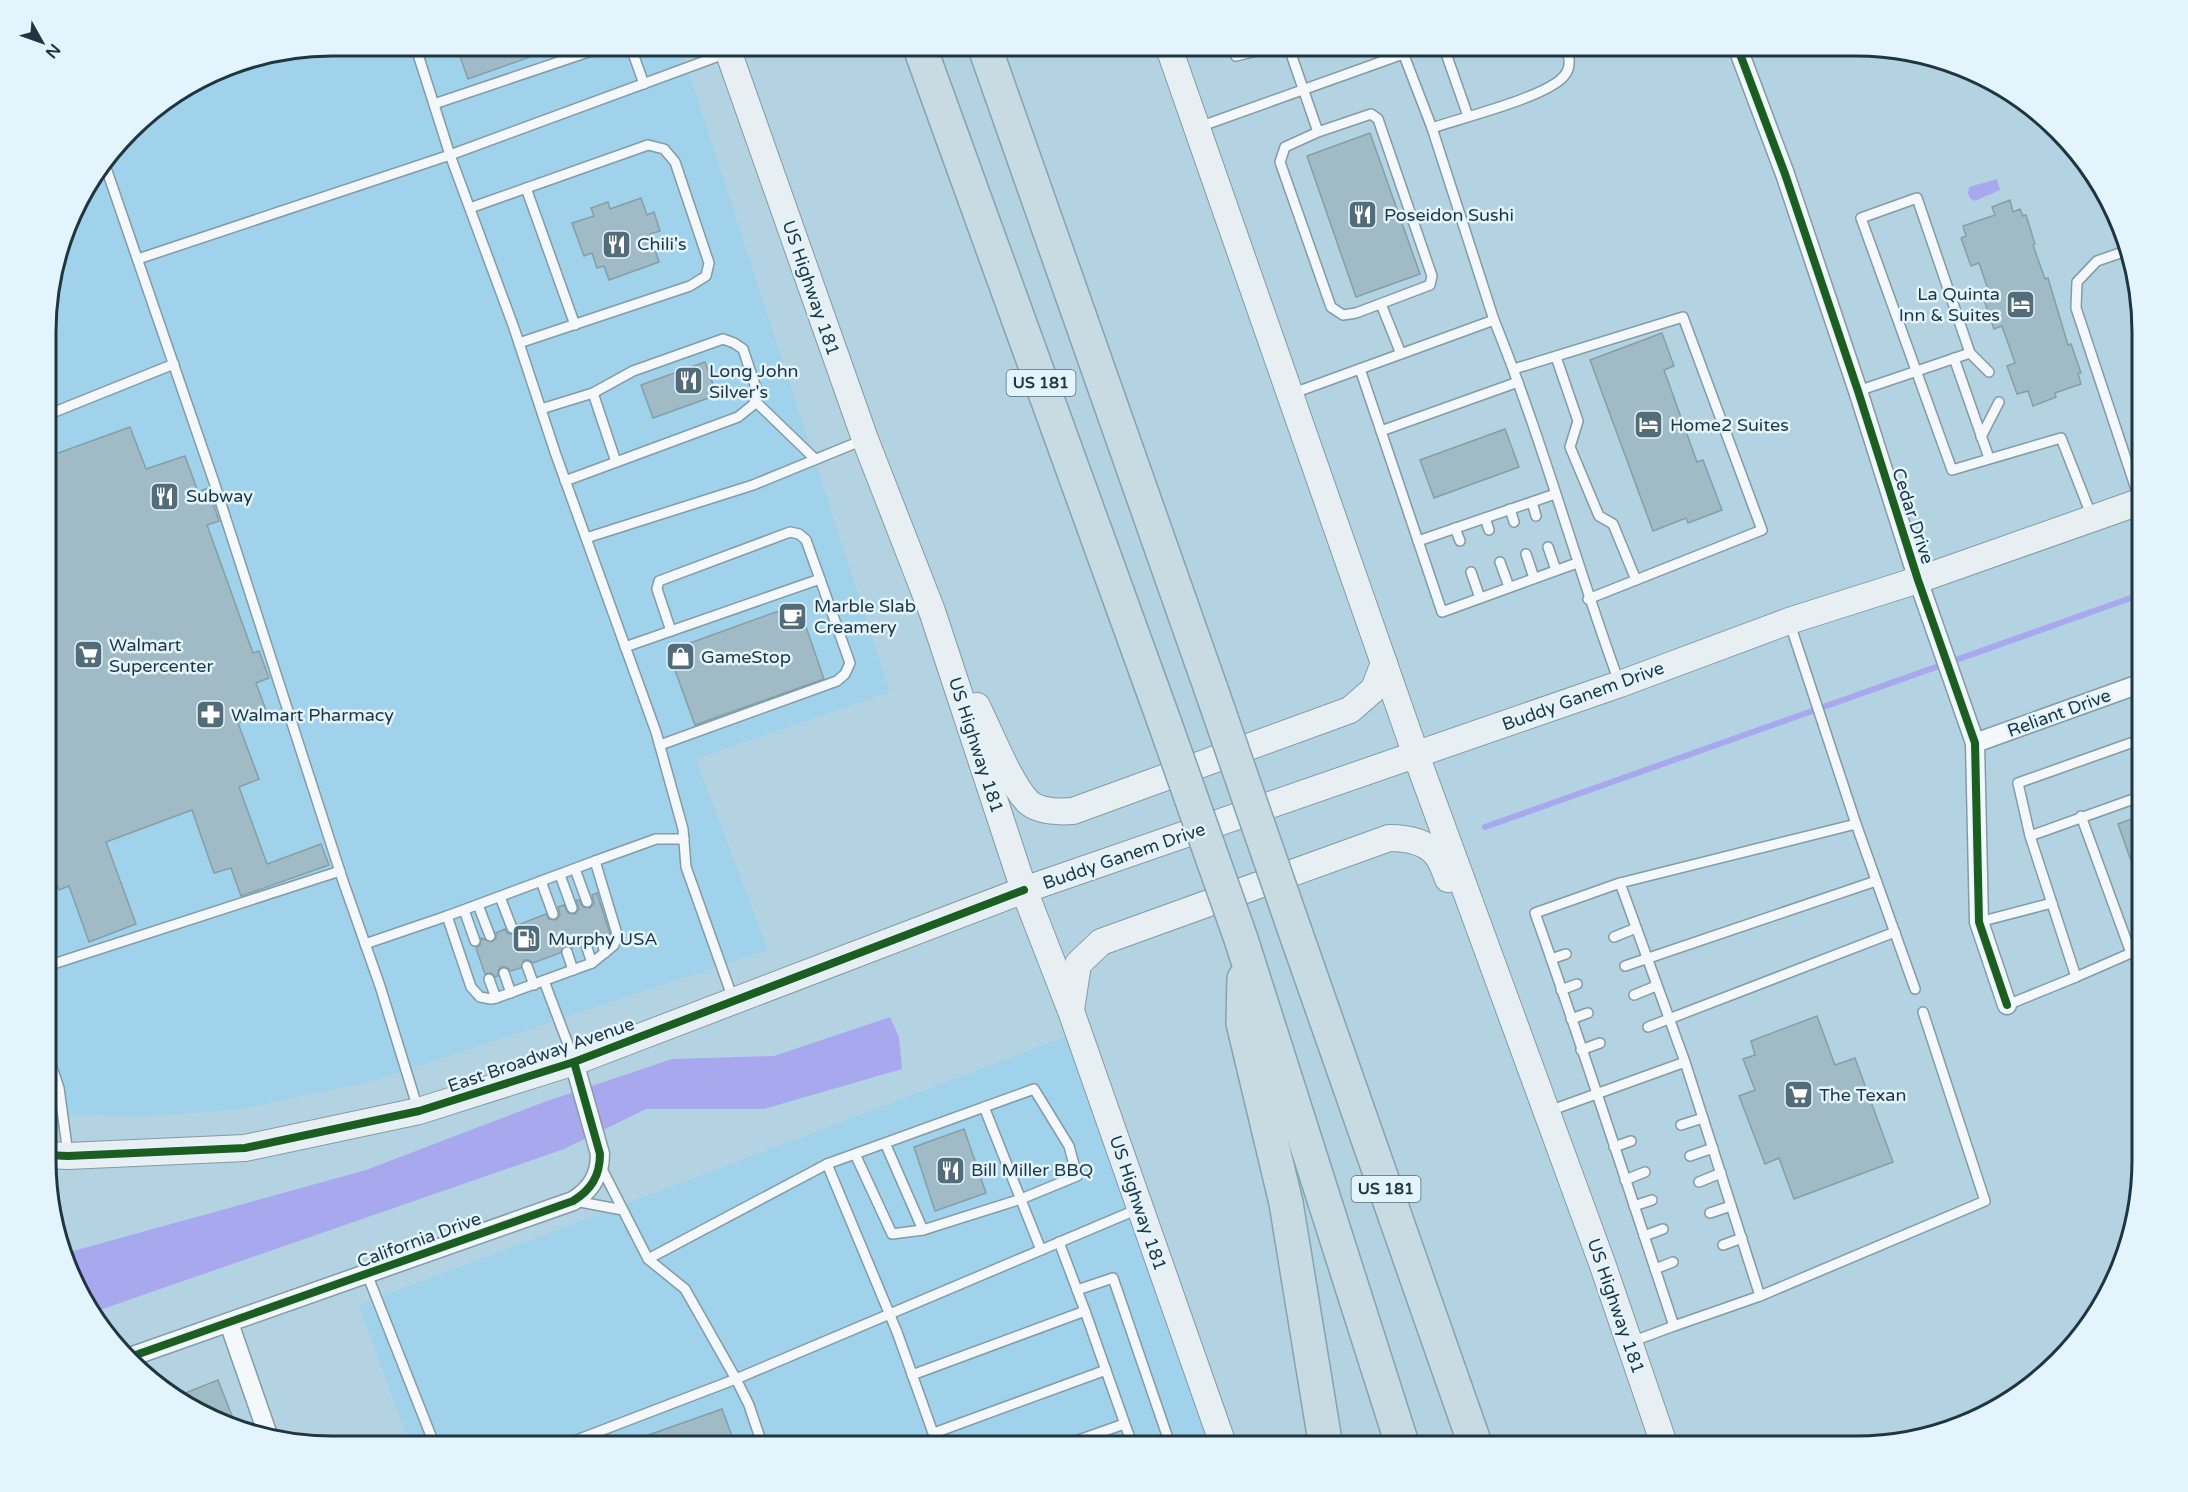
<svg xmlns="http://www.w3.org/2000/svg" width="2188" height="1492" font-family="'Varela Round',sans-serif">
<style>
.built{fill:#a0d3eb}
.water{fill:#a8a8ef}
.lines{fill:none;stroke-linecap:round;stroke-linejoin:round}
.stream{stroke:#a8a8ef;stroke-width:6}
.building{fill:#a0bbc5;stroke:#849fa8;stroke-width:1.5}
.lane-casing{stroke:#829ba6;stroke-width:12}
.street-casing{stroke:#829ba6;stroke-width:21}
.secondary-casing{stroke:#829ba6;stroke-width:28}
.highway-casing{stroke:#85a3b1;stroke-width:36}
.lane{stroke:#f4f8fb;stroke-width:9}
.street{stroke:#f4f8fb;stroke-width:18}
.secondary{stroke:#e7eff3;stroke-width:26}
.highway{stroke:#c8dae2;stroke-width:33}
.highway-bridge-casing{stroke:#85a3b1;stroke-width:36;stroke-linecap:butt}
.highway-bridge{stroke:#c8dae2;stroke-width:33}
.cycleway-casing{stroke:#e3f4fd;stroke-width:11}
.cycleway{stroke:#1b5e20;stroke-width:8}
.labels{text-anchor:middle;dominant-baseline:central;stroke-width:5;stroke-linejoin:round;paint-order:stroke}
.shield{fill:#e3f4fd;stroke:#596f79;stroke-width:1.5}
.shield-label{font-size:16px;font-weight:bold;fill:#1e3641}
.poi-label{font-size:18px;fill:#1e3641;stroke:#e3f4fd;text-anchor:start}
.street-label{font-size:18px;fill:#1e3641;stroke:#e3f4fd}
.rim{fill:none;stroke:#1e3641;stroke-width:3}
</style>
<rect width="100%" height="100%" fill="#b4d3e2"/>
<g class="built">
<path d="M332 45H680L890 692 696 759 768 950 374 1081 236 1110 145 1116 47 1115V295L75 205 142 116 222 67Z"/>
<path d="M1070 1035 1213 1447 410 1446 359 1305Z"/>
</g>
<g class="water">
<path d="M1997 179 2000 190 1975 201 1971 199 1968 194 1969 187Z"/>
<path d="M890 1017 899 1037 902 1069 764 1109H646L564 1149 91 1313 84 1304 66 1253 366 1170 547 1101 672 1059 774 1056Z"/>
</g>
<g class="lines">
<path class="stream" d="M1485 827 2142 594"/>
</g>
<g class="building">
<path d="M456 45H558V47L468 79Z"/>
<path d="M1370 133 1420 274 1356 297 1307 156Z"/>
<path d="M641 198 647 215 654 212 660 231 650 234 659 262 609 280 604 266 597 268 592 253 584 256 572 223 594 216 591 208 608 202 610 209Z"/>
<path d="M2010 200 2013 212 2020 209 2023 216 2026 215 2035 244 2033 245 2045 279 2048 278 2068 345 2071 344 2081 373H2078L2081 384 2055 393 2056 397 2033 406 2028 391 2017 394 2007 366 2015 363 2002 326 1994 329 1984 300 1991 298 1979 263 1971 266 1961 238 1966 236 1963 226 1995 215 1992 207Z"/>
<path d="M1662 333 1674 366 1664 370 1697 462 1703 460 1722 510 1688 523 1686 518 1653 531 1590 360Z"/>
<path d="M705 362 717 395 653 418 641 385Z"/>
<path d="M130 427 146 469 185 456 198 492 208 488 219 521 207 525 253 653 259 651 269 678 256 683 267 713 238 723 259 779 239 787 267 864 321 844 329 865 241 896 231 868 214 873 192 810 106 842 136 924 89 942 69 886 59 890 47 858V457Z"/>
<path d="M1505 429 1519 467 1434 498 1420 460Z"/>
<path d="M798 604 824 679 695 725 668 651Z"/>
<path d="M2142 815V885L2140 886 2118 824Z"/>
<path d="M597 893 610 934 606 935 598 934 591 941 583 939 579 945 572 948 564 946 560 953 533 963 529 960H524L521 968 511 971 506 967H501L498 971V976L495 977 491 973 485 974 476 948 480 945 481 938 492 942 496 938V933L505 929 508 934H514L519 930 518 925 546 914 549 919 556 920 560 915 558 907 564 905 568 913 575 914 579 909 576 900H579L583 907 590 908 594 903 592 895Z"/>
<path d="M1817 1016 1835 1065 1855 1058 1893 1162 1794 1199 1779 1158 1765 1164 1739 1096 1755 1090 1743 1059 1755 1055 1751 1041Z"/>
<path d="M964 1129 986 1193 935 1211 914 1147Z"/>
<path d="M218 1380 238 1431 175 1397Z"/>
<path d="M722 1409 736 1447H624L623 1444Z"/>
</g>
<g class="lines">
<defs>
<g id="lane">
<path d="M415 45 450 155 514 328 556 455 656 732 683 829 686 867 733 999"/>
<path d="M630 45 644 84"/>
<path d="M1233 45 1236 56 1282 45"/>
<path d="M1288 45 1318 132 1285 147 1280 162 1331 307 1343 315 1356 313 1430 285 1432 276 1378 119 1371 114 1318 132"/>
<path d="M1400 45 1432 128 1494 320"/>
<path d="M1443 45 1468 116"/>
<path d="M434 104 609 45"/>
<path d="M1199 127 1403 54"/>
<path d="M1432 128C1461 118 1547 97 1564 76 1572 67 1569 56 1566 45"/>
<path d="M105 165 214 482 343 881 380 986 418 1109"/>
<path d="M526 188 575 325"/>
<path d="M470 208 648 145 664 149 675 162 709 263 706 276 690 286 519 343"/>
<path d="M2126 251 2097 261 2077 282 2076 308 2140 501"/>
<path d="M138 259 450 155 727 53"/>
<path d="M1381 304 1401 354"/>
<path d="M1556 357 1578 421 1570 447 1599 516 1613 524 1636 580"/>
<path d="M1954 358 1989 458"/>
<path d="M1360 369 1381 431"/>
<path d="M1514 369 1683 317 1762 530 1588 599"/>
<path d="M1989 372 1970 353 1917 198 1861 218 1952 470 2061 438 2092 517"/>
<path d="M1518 382 1381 431 1442 612 1577 563"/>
<path d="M1858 391 1970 353"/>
<path d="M593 393 616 462"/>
<path d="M1291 394 1494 320C1542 438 1575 562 1619 682"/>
<path d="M755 401 815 459"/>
<path d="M541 409 593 393 633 371 723 339 734 343 743 349 758 394 753 405 738 417 565 481"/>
<path d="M47 415 174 364"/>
<path d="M1981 437 1999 402"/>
<path d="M1532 502 1536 516"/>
<path d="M1510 509 1514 522"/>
<path d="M1485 518 1489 530"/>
<path d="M1455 528 1460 541"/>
<path d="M586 538 753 485 863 440"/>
<path d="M1418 541 1555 494"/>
<path d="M1548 547 1556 570"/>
<path d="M1526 554 1534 578"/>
<path d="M1500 562 1509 587"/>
<path d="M1471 572 1480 598"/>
<path d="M1790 624 1856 824"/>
<path d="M625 647 820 579"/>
<path d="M660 745 837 681 845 674 850 663 806 540 799 534 790 532 659 581 657 589 671 631"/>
<path d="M2081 816 2131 953 2076 977 2030 836 2142 796"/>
<path d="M2030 836 2018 783 2142 739"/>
<path d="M575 869 587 902"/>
<path d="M560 875 572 908"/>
<path d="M541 881 553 914"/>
<path d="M1620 883 1856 824 1915 989"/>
<path d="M500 897 512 928"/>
<path d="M478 905 490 936"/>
<path d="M464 910 475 941"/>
<path d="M447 916 595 861"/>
<path d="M1979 922 2052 903"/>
<path d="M1614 937 1636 928"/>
<path d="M601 940 605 953"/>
<path d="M365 944 447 916 471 987 480 997 491 999 496 998 592 963 614 945 617 934 595 861 656 839H684"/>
<path d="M586 945 592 963"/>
<path d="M567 952 573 970"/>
<path d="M1551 959 1566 954"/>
<path d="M47 966 340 871"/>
<path d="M527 966 534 985"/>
<path d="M1625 966 1876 881"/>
<path d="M504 973 511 993"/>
<path d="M489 979 496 998"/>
<path d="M544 981 574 1060"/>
<path d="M1561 990 1577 984"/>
<path d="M1634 995 1656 986"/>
<path d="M2007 1005 2076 977"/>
<path d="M1571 1019 1588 1013"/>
<path d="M1648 1027 1895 932"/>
<path d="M1581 1050 1600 1043"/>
<path d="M47 1053 59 1088 68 1154"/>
<path d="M984 1107 1041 1250"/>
<path d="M1549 1111 1685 1062 1760 1296 1674 1326C1628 1188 1584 1050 1535 913L1620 883 1685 1062"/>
<path d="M1681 1125 1703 1118"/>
<path d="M1614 1147 1631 1141"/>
<path d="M855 1154 892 1234 923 1230"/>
<path d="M1690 1156 1713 1148"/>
<path d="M827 1164 897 1332 938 1447"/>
<path d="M601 1167 648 1259 685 1289 736 1379 749 1405 763 1447"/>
<path d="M1625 1180 1645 1172"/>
<path d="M1699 1182 1721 1173"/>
<path d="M575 1201 623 1210"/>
<path d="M1634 1206 1652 1200"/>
<path d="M1710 1213 1731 1206"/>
<path d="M1644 1236 1663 1229"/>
<path d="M1059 1242 1085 1311"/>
<path d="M1723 1245 1742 1238"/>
<path d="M648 1259 827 1164 1034 1089 1069 1146 1077 1176 1021 1199 923 1230 885 1143"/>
<path d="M1655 1269 1673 1262"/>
<path d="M367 1274 435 1446"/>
<path d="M1077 1290 1113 1278 1171 1447"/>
<path d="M1760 1296 1985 1201 1923 1012"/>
<path d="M1631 1342 1674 1326"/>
<path d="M912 1375 1085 1311 1133 1447"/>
<path d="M934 1433 1106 1370"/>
<path d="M561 1446 736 1379 1138 1209"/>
<path d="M1059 1447 1124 1424"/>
</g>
<g id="street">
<path d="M1737 46 1785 174 1858 391 1918 580 1975 743 1979 922 2007 1005"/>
<path d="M1975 743 2142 683"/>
<path d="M229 1323 269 1438"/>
<path d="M130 1357 573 1201C591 1190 600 1176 600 1154L574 1062"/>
</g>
<g id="secondary">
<path d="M726 45 865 439 932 611 1024 890 1071 1011 1224 1447"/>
<path d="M1168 45 1416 755 1602 1263 1665 1447"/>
<path d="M977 706C989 730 1010 784 1028 802 1039 812 1059 812 1073 811L1350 710 1374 689 1384 663"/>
<path d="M1071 1010 1078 964 1101 942 1389 838C1405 838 1424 841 1435 853 1441 859 1445 871 1448 879"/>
<path d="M47 1155 68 1156 245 1148 419 1111 574 1062 1024 890 1620 684 1789 621 1918 580 2142 501"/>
</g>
<g id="highway">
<path d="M919 45 1164 721"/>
<path d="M984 45 1212 692"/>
<path d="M1295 931 1476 1447"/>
<path d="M1241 939 1403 1447"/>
<path d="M1244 979 1243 1023 1286 1203 1326 1447"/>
</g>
</defs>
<use href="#lane" class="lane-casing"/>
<use href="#street" class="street-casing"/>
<use href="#secondary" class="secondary-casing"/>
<use href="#highway" class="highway-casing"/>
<use href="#lane" class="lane"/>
<use href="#street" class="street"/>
<use href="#secondary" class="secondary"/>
<use href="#highway" class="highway"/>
<defs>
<g id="highway-bridge">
<path d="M1212 692 1295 931"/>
<path d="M1164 721 1241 939"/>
</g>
</defs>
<use href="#highway-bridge" class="highway-bridge-casing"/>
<use href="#highway-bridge" class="highway-bridge"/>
<defs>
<g id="cycleway">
<path d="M1737 46 1785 174 1858 391 1918 580 1975 743 1979 922 2007 1005"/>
<path d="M47 1155 68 1156 245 1148 419 1111 574 1062 1024 890"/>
<path d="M130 1357 573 1201C591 1190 600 1176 600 1154L574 1062"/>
</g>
</defs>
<use href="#cycleway" class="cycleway-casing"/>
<use href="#cycleway" class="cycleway"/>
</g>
<defs>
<symbol id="restaurant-square" viewBox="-11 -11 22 22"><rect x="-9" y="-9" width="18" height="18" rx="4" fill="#526d79" stroke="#e3f4fd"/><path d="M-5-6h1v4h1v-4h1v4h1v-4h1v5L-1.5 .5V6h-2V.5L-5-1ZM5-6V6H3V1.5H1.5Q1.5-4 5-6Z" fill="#fff"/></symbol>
<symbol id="hotel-square" viewBox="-11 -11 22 22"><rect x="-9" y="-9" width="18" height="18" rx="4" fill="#526d79" stroke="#e3f4fd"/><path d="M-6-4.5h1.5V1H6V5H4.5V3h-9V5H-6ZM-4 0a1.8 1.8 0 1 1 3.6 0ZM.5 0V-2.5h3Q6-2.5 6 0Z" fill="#fff"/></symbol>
<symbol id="cafe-square" viewBox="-11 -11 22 22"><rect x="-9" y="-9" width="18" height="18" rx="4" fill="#526d79" stroke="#e3f4fd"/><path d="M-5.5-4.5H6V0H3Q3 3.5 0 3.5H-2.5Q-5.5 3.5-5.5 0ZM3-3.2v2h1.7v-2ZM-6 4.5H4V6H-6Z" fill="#fff"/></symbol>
<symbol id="supermarket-square" viewBox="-11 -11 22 22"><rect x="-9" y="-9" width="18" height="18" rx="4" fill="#526d79" stroke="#e3f4fd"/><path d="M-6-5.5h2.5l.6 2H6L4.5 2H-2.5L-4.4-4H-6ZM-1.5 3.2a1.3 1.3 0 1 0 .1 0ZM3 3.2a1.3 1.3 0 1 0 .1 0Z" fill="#fff"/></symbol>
<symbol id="shop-square" viewBox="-11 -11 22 22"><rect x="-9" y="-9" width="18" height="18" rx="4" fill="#526d79" stroke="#e3f4fd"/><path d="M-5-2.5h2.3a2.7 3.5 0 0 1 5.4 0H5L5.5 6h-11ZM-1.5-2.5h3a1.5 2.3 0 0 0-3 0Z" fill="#fff"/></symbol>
<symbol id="pharmacy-square" viewBox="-11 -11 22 22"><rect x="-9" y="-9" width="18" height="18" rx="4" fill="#526d79" stroke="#e3f4fd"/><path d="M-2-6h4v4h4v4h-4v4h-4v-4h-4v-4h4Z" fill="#fff"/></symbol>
<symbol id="fuel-square" viewBox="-11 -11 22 22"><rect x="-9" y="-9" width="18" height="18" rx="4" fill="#526d79" stroke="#e3f4fd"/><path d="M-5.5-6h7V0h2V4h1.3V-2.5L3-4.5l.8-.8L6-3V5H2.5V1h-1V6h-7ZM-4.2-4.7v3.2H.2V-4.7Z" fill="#fff"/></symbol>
</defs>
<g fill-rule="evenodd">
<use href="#restaurant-square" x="1346" y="198" width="33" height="33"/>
<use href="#restaurant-square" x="600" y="228" width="33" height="33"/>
<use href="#hotel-square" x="2004" y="288" width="33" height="33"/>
<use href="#restaurant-square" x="672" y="364" width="33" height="33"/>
<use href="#hotel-square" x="1632" y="408" width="33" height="33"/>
<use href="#restaurant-square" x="148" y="480" width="33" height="33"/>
<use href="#cafe-square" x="776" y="600" width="33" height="33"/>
<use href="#supermarket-square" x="72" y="638" width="33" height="33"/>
<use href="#shop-square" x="664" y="640" width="33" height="33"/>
<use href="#pharmacy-square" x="194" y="698" width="33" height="33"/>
<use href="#fuel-square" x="510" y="922" width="33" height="33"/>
<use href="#supermarket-square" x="1782" y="1078" width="33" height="33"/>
<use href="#restaurant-square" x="934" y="1154" width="33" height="33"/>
</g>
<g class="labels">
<g class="shield">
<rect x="1006.5" y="370" width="69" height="26" rx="4.5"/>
<rect x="1351.5" y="1176" width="69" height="26" rx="4.5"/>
</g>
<g class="shield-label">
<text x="1041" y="383">US 181</text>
<text x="1386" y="1189">US 181</text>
</g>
<g class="poi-label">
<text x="1384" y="215">Poseidon Sushi</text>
<text x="637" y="244">Chili's</text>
<text x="2000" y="294" text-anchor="end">La Quinta<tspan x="2000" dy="21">Inn &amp; Suites</tspan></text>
<text x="709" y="371">Long John<tspan x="709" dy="21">Silver's</tspan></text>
<text x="1670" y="425">Home2 Suites</text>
<text x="186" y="496">Subway</text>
<text x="814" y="606">Marble Slab<tspan x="814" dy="21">Creamery</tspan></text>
<text x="109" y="645">Walmart<tspan x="109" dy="21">Supercenter</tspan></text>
<text x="701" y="657">GameStop</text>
<text x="231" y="715">Walmart Pharmacy</text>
<text x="548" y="939">Murphy USA</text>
<text x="1819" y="1095">The Texan</text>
<text x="971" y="1170">Bill Miller BBQ</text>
</g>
<g class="street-label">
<text transform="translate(811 288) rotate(71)">US Highway 181</text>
<text transform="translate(1913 516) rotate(72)">Cedar Drive</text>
<text transform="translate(1583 696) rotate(-20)">Buddy Ganem Drive</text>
<text transform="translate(2059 713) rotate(-20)">Reliant Drive</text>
<text transform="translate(976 745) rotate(72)">US Highway 181</text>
<text transform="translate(1124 856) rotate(-19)">Buddy Ganem Drive</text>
<text transform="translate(541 1055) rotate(-19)">East Broadway Avenue</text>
<text transform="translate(1138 1203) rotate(71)">US Highway 181</text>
<text transform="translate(419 1240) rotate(-20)">California Drive</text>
<text transform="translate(1616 1306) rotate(71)">US Highway 181</text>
</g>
</g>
<path d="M0 0H2188V1492H0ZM332 56H1856A276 276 0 0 1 2132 332V1160A276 276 0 0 1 1856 1436H332A276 276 0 0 1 56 1160V332A276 276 0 0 1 332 56Z" fill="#e3f4fd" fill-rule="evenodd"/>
<path class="rim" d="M332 56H1856A276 276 0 0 1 2132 332V1160A276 276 0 0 1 1856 1436H332A276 276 0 0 1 56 1160V332A276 276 0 0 1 332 56Z"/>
<g transform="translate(42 42) rotate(130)" stroke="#e3f4fd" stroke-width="4.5" paint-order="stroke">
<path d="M0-4.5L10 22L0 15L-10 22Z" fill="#1e3641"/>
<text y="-9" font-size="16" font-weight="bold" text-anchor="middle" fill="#1e3641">N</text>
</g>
</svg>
